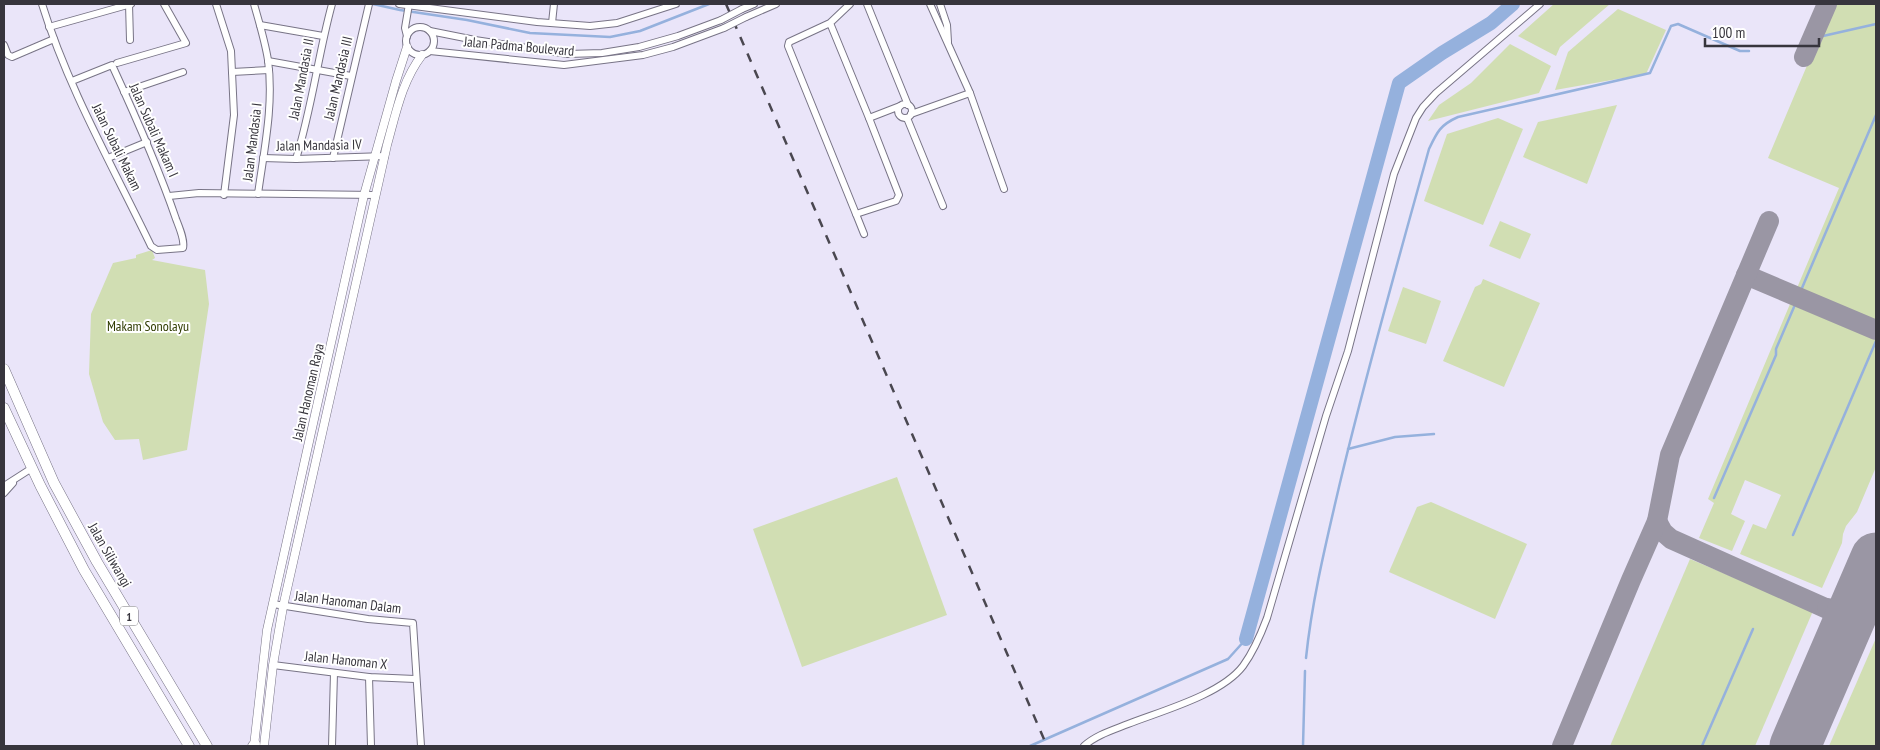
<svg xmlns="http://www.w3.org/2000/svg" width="1880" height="750" font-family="'PT Sans Narrow',sans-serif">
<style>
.green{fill:#d1deb3}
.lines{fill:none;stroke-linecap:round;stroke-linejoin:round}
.stream{stroke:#95b1dd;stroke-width:2.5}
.river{stroke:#95b1dd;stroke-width:14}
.taxiway{stroke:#9a96a4;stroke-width:20}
.runway{stroke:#9a96a4;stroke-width:51}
.minor-casing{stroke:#787486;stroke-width:8}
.tertiary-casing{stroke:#787486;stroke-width:9}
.trunk-casing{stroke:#787486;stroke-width:11}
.minor{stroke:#fff;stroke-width:6}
.tertiary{stroke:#fff;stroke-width:8}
.trunk{stroke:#fff;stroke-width:10}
.rail{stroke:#4a4750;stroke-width:2.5;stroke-dasharray:9 9;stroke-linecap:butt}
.minor-bridge-casing{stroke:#787486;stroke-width:8;stroke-linecap:butt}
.minor-bridge{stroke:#fff;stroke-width:6}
.labels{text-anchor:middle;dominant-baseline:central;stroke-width:4;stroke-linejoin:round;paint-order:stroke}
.shield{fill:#fff;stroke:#737277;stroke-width:1}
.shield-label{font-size:12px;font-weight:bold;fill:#37353d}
.street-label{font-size:14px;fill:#37353d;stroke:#fff}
.park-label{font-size:14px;fill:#2f3b00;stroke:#fff}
</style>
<rect width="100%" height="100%" fill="#eae5f9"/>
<g class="green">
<path d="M1554 4H1610L1560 47 1556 56 1518 36Z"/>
<path d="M1833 4H1876V322L1797 288 1839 188 1768 158Z"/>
<path d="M1618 9 1666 30 1646 74 1555 90 1568 52Z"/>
<path d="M1510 44 1551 66 1539 93 1428 121 1439 105 1471 83Z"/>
<path d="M1617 105 1587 184 1523 157 1538 122Z"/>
<path d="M1498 118 1523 129 1483 225 1424 201 1447 134Z"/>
<path d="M1500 221 1531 234 1520 259 1489 246Z"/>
<path d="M152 250 155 258 152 260 205 270 209 304 187 450 143 460 139 439 115 440 103 422 89 374 91 314 113 263 136 258V255Z"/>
<path d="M1483 279 1540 303 1504 387 1443 361 1475 287 1481 284Z"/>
<path d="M1403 287 1441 301 1426 344 1388 331Z"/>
<path d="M1790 304 1876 340V467L1857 512 1846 526 1843 534 1842 543 1822 588 1740 554 1753 524 1766 529 1781 495 1745 480 1731 514 1745 521 1732 551 1699 538 1714 503 1708 499Z"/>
<path d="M897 477 947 615 802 667 753 529Z"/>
<path d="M1431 502 1527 544 1495 619 1389 572 1417 507Z"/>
<path d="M1690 559 1813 611 1755 746H1610Z"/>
<path d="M1876 638V746H1829Z"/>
</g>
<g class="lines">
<g class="stream">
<path d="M373 4 400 10 467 20 530 33 610 37 640 31 709 4"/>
<path d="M1823 36 1876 24"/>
<path d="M1802 288 1876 115"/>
<path d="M1348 449 1395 437 1434 434"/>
<path d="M1714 498 1776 355V349L1794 307"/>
<path d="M1793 535 1876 341"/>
<path d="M1306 658C1312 600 1326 543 1339 487 1366 373 1398 261 1429 149 1437 132 1440 125 1458 117L1650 73 1671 26 1678 24 1740 51H1749"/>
<path d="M1030 746 1228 659 1246 639"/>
<path d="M1303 746 1305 671"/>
<path d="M1702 746 1753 629"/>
</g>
<path class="river" d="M1246 639 1399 83 1442 53 1491 23 1513 4"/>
<g class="taxiway">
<path d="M1804 57 1827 4"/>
<path d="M1746 275 1876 330"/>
<path d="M1657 521 1663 532 1671 539 1832 611 1840 622 1842 636"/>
<path d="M1827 608C1842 611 1850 607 1860 596"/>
<path d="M1562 746 1631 580 1657 521 1670 455 1769 221"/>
</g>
<path class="runway" d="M1795 746 1876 558"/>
<defs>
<g id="minor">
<path d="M42 4C68 88 113 167 151 246L157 250 183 248C185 240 179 227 176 219 158 166 135 115 112 65L72 81"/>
<path d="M129 4 130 40"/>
<path d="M216 4 231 51 234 115 224 195"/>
<path d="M254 4C259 22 265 41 268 60 274 105 264 150 258 194"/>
<path d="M399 4 537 22 590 26 617 23 676 4"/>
<path d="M867 4 908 105"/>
<path d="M930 4 970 93 1004 189"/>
<path d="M940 4 947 25 948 42"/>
<path d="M742 9 754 4"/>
<path d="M746 17 776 4"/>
<path d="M552 23 554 4"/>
<path d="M830 23 869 118 899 195 896 201 856 214 788 46 789 42 830 23 850 4"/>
<path d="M260 25 323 36"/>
<circle cx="420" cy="41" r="14"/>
<path d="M49 27 131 4"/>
<path d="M430 31 475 40 568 54 602 53 639 47 678 36 721 20"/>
<path d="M407 36 405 28 409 4"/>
<path d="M4 45 8 55 12 57 54 39"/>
<path d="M430 51 564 65 643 55 673 47 724 28"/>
<path d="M268 61 351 76"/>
<path d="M117 63 186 43 164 4"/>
<path d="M232 72 269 70"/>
<path d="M124 92 183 72"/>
<circle cx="905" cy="111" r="7"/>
<path d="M911 114 970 93"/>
<path d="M869 118 900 106"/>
<path d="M907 118 943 206"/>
<path d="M108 158 147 142"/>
<path d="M263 158 296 159 385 156"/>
<path d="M333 158 369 4"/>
<path d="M296 159C312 108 318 55 332 4"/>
<path d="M169 196 199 193 376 195"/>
<path d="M856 214 864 234"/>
<path d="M4 486 32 468"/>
<path d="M4 493 13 483"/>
<path d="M273 604 368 619 413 623 421 746"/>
<path d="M273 665 369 677 415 679"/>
<path d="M369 677 371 746"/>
<path d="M332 746 334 673"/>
<path d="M1084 746C1096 735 1113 730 1128 724 1161 711 1221 695 1243 666 1254 651 1261 634 1267 618L1326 416 1348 351 1394 174 1416 118 1423 107 1436 93 1540 4"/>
</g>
<g id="tertiary">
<path d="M254 746 267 630 298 491 364 195 396 81 407 47"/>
<path d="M264 746 273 665 283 607 387 145C396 113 402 81 422 55"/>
</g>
<g id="trunk">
<path d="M4 369 54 483 97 562 207 746"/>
<path d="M4 408 40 485 84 570 189 746"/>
<path d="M253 746 255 744"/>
</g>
</defs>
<use href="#minor" class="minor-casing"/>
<use href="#tertiary" class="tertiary-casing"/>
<use href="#trunk" class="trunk-casing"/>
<use href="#minor" class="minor"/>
<use href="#tertiary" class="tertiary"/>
<use href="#trunk" class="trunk"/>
<path class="rail" d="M726 4 1047 746"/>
<defs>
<g id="minor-bridge">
<path d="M721 20 742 9"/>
<path d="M724 28 746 17"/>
</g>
</defs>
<use href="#minor-bridge" class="minor-bridge-casing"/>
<use href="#minor-bridge" class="minor-bridge"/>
</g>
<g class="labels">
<rect class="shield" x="120" y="606.5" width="18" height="19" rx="4"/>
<g class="shield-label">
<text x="129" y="616">1</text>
</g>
<g class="street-label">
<text transform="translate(519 46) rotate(5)">Jalan Padma Boulevard</text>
<text transform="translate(338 78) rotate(-77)">Jalan Mandasia III</text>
<text transform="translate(301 79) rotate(-79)">Jalan Mandasia II</text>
<text transform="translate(154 130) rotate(66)">Jalan Subali Makam I</text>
<text transform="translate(252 142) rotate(-83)">Jalan Mandasia I</text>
<text transform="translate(319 145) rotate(-1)">Jalan Mandasia IV</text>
<text transform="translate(117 147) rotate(64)">Jalan Subali Makam</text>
<text transform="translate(308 392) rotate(-77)">Jalan Hanoman Raya</text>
<text transform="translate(110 555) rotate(60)">Jalan Siliwangi</text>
<text transform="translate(348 602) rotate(7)">Jalan Hanoman Dalam</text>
<text transform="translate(346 660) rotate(6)">Jalan Hanoman X</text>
</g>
<g class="park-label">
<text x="148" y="326">Makam Sonolayu</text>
</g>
</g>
<rect width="1880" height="750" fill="none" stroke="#37353d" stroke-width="10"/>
<path d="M1705 38v8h114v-8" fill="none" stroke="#37353d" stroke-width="2.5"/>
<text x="1712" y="38" font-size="15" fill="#37353d" stroke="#ffffff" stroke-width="4" paint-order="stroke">100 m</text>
</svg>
